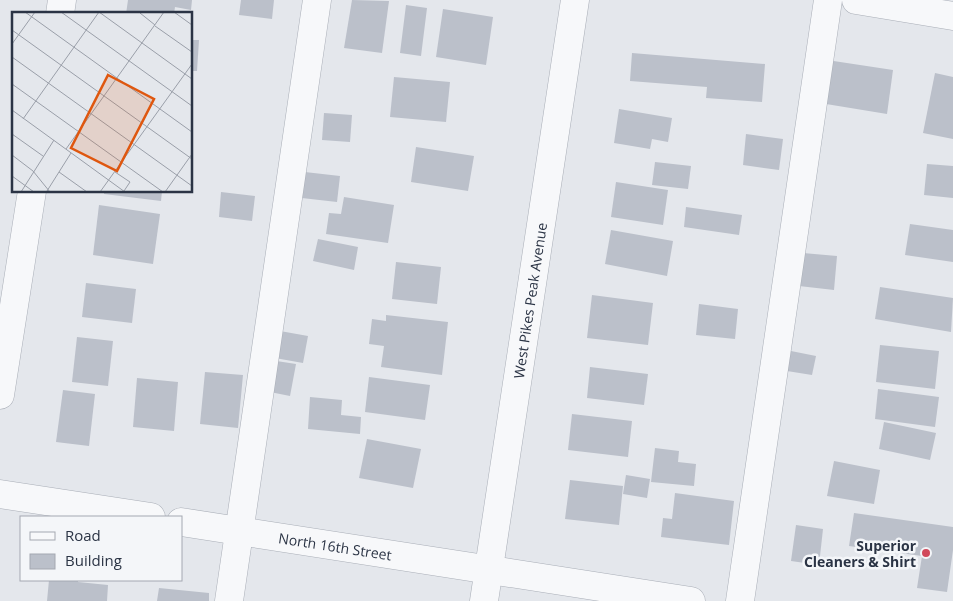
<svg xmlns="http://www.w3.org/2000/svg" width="953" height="601" font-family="'Open Sans',sans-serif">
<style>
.building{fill:#bbc0ca}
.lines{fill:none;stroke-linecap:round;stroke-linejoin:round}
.minor-casing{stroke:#a9aeb7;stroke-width:29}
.minor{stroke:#f7f8fa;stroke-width:28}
.poi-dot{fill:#d1495b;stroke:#f4f6f9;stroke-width:2}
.labels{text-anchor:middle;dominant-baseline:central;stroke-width:5;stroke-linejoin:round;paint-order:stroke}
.street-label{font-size:14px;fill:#2b3445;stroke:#f4f6f9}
.poi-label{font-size:14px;font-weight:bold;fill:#2b3445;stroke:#f4f6f9;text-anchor:end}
.inset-road{fill:none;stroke:#9a9fa9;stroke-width:1}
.view{fill:#df570f;fill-opacity:0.15;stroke:#df570f;stroke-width:2.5}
.inset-edge{fill:none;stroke:#2b3445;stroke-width:2.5}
</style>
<rect width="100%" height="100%" fill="#e4e7ec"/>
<g class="building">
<path d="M128 0H192L191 10 175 7 174 14H126Z"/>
<path d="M241 0H274L272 19 239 15Z"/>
<path d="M352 0 389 1 382 53 344 48Z"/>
<path d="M406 5 427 8 421 56 400 53Z"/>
<path d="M443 9 493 17 486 65 436 57Z"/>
<path d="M191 40H199L197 71H191Z"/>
<path d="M632 53 765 64 762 102 706 98 707 87 630 81Z"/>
<path d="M827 60 893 70 887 114 820 103Z"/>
<path d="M935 73 953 77V139L923 133Z"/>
<path d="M394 77 450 82 446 122 390 117Z"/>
<path d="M619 109 672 118 668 142 652 139 650 149 614 143Z"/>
<path d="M324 113 352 115 350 142 322 140Z"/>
<path d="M746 134 783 139 779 170 743 165Z"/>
<path d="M416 147 474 156 468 191 411 182Z"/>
<path d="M655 162 691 166 688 189 652 185Z"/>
<path d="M927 164 953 166V198L924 195Z"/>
<path d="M296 171 340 176 337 202 293 197Z"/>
<path d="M616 182 668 190 663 225 611 217Z"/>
<path d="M104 191H162L161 201 104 194Z"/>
<path d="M221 192 255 196 252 221 219 217Z"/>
<path d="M344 197 394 205 388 243 326 234 329 213 341 214Z"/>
<path d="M99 205 160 214 153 264 93 255Z"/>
<path d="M686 207 742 215 739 235 684 227Z"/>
<path d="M910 224 953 230V262L905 255Z"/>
<path d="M611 230 673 241 667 276 605 264Z"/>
<path d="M318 239 358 247 354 270 313 261Z"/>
<path d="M803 253 837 256 834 290 799 286Z"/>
<path d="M396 262 441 267 437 304 392 299Z"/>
<path d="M86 283 136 289 132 323 82 317Z"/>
<path d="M880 287 953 298 951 332 875 319Z"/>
<path d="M592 295 653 303 648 345 587 338Z"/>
<path d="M699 304 738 309 735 339 696 335Z"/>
<path d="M386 315 448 322 442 375 381 367 384 346 369 344 372 319 386 321Z"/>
<path d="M280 331 308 336 303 363 275 358Z"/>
<path d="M77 337 113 341 108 386 72 382Z"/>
<path d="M880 345 939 351 935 389 876 382Z"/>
<path d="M791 351 816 356 812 375 787 371Z"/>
<path d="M270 360 296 364 290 396 265 391Z"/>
<path d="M590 367 648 374 644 405 587 398Z"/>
<path d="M205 372 243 375 238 428 200 424Z"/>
<path d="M369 377 430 385 425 420 365 412Z"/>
<path d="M137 378 178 382 174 431 133 427Z"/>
<path d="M878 389 939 397 935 427 875 419Z"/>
<path d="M63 390 95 394 89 446 56 442Z"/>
<path d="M310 397 342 400 341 415 361 417 360 434 308 429Z"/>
<path d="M572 414 632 421 628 457 568 450Z"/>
<path d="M884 422 936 433 930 460 879 449Z"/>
<path d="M367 439 421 449 413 488 359 478Z"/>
<path d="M655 448 679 451 678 462 696 464 694 486 651 482Z"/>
<path d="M834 461 880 470 874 504 827 496Z"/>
<path d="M626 475 650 479 647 498 623 494Z"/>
<path d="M570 480 623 486 619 525 565 519Z"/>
<path d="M675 493 734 501 729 545 661 537 663 518 672 519Z"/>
<path d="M854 513 953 527V550L947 592 917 588 922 556 849 546Z"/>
<path d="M796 525 823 529 819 565 791 561Z"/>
<path d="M49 580H78V582L108 585 107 601H47Z"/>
<path d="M159 588 209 593V601H157Z"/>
</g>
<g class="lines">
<defs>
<g id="minor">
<path d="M856 0 953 16"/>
<path d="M60 14 62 0"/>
<path d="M0 395 32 191"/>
<path d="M0 494 151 517"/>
<path id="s1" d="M181 522 691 601"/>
<path d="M229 601 317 0"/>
<path id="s2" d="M484 601 575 0"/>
<path d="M740 601 828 0"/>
</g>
</defs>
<use href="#minor" class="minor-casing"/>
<use href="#minor" class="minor"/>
</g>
<circle class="poi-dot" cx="926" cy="553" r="5"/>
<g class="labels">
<g class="street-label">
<text stroke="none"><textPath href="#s2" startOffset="304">West Pikes Peak Avenue</textPath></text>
<text stroke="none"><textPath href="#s1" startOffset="156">North 16th Street</textPath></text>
</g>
<g class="poi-label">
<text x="916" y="545">Superior<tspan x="916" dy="16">Cleaners &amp; Shirt</tspan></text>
</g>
</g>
<g transform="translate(12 12)">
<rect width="180" height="180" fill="#e4e7ec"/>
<path class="inset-road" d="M13 0 180 120M49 0 180 94M87 0 180 67M162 0 180 13M128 1 143 13M143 14 180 40M0 18 180 147M0 32 23 0M0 45 180 174M0 72 151 180M0 98 113 180M11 107 87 0M0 122 31 144M54 137 152 0M0 143 21 159 38 180M47 160 75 180M103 160 118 170 112 179M0 164 22 180M35 179 59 141M9 180 42 128M88 180 180 52M153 180 180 142"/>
<path class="view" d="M96 63 142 87 105 159 59 136Z"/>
<rect width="180" height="180" class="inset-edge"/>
</g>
<rect x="20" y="516" width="162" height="65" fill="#f4f6f9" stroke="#a4a8b1"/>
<rect x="30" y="532" width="25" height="8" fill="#f7f8fa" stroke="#a4a8b1"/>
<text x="65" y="541" font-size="15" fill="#2b3445">Road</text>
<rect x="30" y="554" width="25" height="15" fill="#bbc0ca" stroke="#a4a8b1"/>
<text x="65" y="566" font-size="15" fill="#2b3445">Building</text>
</svg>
